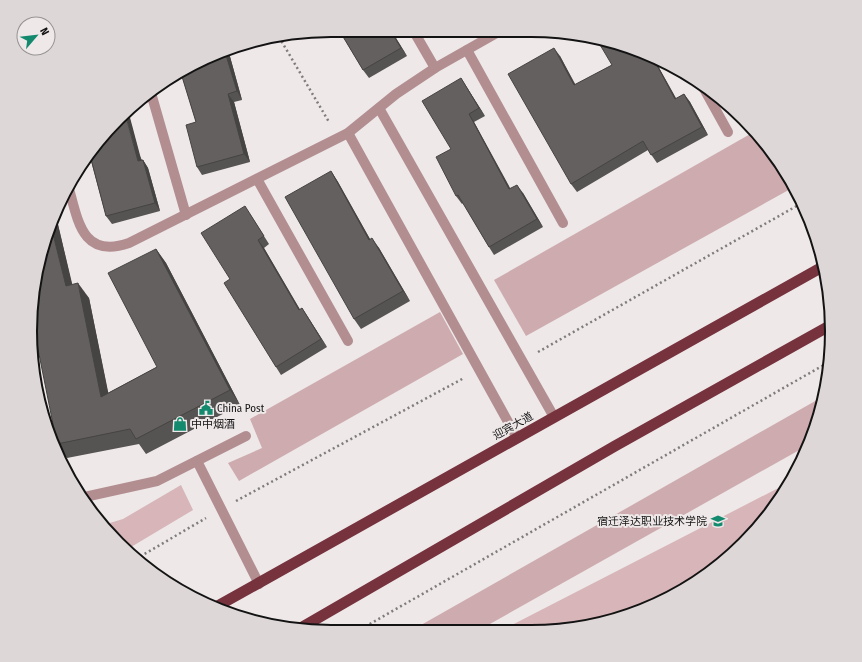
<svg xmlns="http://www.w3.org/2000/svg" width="862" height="662" font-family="'Fira Sans Condensed','Noto Sans SC',sans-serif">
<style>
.green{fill:#d7b5b8}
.forest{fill:#ceabae}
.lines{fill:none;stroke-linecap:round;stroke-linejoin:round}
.path{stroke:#7f7c7c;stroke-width:2.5;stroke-dasharray:2 3;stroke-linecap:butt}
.service{stroke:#b38e91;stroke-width:10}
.trunk{stroke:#76323d;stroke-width:11}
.wall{fill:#565353}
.shaded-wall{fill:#464343}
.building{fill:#646060;stroke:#464343}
.labels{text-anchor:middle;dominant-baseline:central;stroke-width:4;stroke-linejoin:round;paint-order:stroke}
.poi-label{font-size:11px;fill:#141313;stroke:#eee8e9;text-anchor:start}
.street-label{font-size:11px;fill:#141313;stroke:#eee8e9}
.rim{fill:none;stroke:#141313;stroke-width:2}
</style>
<rect width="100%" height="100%" fill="#eee8e9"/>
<g class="green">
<path d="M790 482C749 559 656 618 570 629 549 632 525 629 504 629Z"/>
<path d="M181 485 193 510 126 550 118 544 103 525 123 519Z"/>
</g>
<g class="forest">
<path d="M752 133 781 164 794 187 526 336 494 280Z"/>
<path d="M440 312 463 354 239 481 228 463 262 448 250 419Z"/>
<path d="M824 396 810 444 481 629H414Z"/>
</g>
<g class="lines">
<g class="path">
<path d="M279 37 329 122"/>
<path d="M538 352 802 203"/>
<path d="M44 414 49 412"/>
<path d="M236 501 464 378"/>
<path d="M136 559 206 518"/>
<path d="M361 629 829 362"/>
</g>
<g class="service">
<path d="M413 30 435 68"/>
<path d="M467 50 563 223"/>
<path d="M702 85 728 132"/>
<path d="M151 93 186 215"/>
<path d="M379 108 554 417"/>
<path d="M348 133 517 438"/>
<path d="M257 179 348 341"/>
<path d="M68 185C78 221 82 259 129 243L348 133 396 94 435 68 502 30"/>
<path d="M197 461 259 584"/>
<path d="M80 498 157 481 246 436"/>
</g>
<g class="trunk">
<path d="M214 608 824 266"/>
<path d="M299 629 615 446 831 325"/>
</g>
</g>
<g class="wall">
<path d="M339 30H391L407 56 369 78 363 70Z"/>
<path d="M445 30H454L447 34Z"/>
<path d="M609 40 653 57 676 99 684 94 690 102 708 135 657 163 648 150 577 192 571 184 560 56 575 85 612 65Z"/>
<path d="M227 51 229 53 242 100 234 102 250 162 202 175 197 167 196 122 180 70Z"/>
<path d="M461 78 466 86 485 116 474 122 510 189 523 193 543 227 494 255 489 247 463 203 462 204 456 196 451 149Z"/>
<path d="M118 118 142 160H143L148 168 160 211 112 224 106 216 91 161 88 162 86 160Z"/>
<path d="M331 171 338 182 370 239 379 248 410 301 361 329 354 319Z"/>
<path d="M250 214 269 244 264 248 300 310 302 308 327 347 281 375 276 367 230 279Z"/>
<path d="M56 216 72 285 89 298 108 393 157 367 156 249 166 263 240 405 146 454 139 444 67 458 57 444 40 253Z"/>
</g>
<g class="shaded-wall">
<path d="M390 30H391L407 56 401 48Z"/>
<path d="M554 48 560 56 580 93 574 85Z"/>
<path d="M227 51 229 53 242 100 237 91 225 52Z"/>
<path d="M652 56 653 57 681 107 675 99Z"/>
<path d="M461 78 466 86 485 116 479 108Z"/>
<path d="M228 94 234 102 250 162 244 154Z"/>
<path d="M684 94 690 102 708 135 702 127Z"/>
<path d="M128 110 144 170 138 161 125 113Z"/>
<path d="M469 114 474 122 515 197 509 189Z"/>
<path d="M143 160 148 168 160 211 155 203Z"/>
<path d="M331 171 338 182 376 250 369 240Z"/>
<path d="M517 185 523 193 543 227 537 219Z"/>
<path d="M56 216 76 300 66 286 51 226Z"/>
<path d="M372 238 379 248 410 301 403 291Z"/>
<path d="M258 240 264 248 305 318 299 310Z"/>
<path d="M156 249 166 263 240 405 230 390Z"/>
<path d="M78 283 89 298 112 411 101 397Z"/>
<path d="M302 308 308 317 327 347 321 339Z"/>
</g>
<g class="building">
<path d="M339 30H390L401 48 363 70Z"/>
<path d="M596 38 609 40 652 56 675 99 684 94 702 127 651 155 643 141 571 184 508 74 554 48 574 85 612 65Z"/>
<path d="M225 52 237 91 228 94 244 154 197 167 186 125 196 122 180 70Z"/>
<path d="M461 78 479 108 469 114 509 189 517 185 537 219 489 247 458 195 456 196 436 157 451 149 422 101Z"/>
<path d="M125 113 138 161 143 160 155 203 106 216 90 155 118 118Z"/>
<path d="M331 171 369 240 372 238 403 291 354 319 285 197Z"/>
<path d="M245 206 264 236 258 240 299 310 302 308 321 339 276 367 224 283 230 279 201 233Z"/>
<path d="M51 226 66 286 78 283 101 397 157 367 108 273 156 249 230 390 136 439 130 429 57 444 32 319 40 253Z"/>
</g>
<defs>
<symbol id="civic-bare" viewBox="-9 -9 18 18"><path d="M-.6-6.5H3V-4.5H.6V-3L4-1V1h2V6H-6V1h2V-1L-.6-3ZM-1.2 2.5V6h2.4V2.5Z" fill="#138a6d" stroke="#eee8e9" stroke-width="2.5" paint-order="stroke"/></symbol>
<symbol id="shop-bare" viewBox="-9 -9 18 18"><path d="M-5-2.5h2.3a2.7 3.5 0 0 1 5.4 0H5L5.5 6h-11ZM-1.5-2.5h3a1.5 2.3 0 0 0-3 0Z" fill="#138a6d" stroke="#eee8e9" stroke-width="2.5" paint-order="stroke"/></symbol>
<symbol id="university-bare" viewBox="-9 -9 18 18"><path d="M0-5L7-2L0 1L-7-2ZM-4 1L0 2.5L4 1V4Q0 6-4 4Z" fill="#138a6d" stroke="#eee8e9" stroke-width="2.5" paint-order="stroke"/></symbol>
</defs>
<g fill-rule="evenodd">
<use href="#civic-bare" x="196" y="398" width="20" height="20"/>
<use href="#shop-bare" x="170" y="414" width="20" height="20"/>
<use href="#university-bare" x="708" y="511" width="20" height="20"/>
</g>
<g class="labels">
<g class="poi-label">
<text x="217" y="408">China Post</text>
<text x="191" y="424">中中烟酒</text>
<text x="707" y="521" text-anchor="end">宿迁泽达职业技术学院</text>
</g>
<g class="street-label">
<text transform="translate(513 426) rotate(-29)">迎宾大道</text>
</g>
</g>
<path d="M0 0H862V662H0ZM331 37H531A294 294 0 0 1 825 331V331A294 294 0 0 1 531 625H331A294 294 0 0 1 37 331V331A294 294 0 0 1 331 37Z" fill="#ddd7d8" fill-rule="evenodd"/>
<path class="rim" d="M331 37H531A294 294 0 0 1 825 331V331A294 294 0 0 1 531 625H331A294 294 0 0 1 37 331V331A294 294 0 0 1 331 37Z"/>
<g transform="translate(36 36) rotate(62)"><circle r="19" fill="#eee8e9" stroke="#979393"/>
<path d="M0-3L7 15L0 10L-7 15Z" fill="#138a6d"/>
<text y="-6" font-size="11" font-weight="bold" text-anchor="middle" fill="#141313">N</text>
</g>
</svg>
